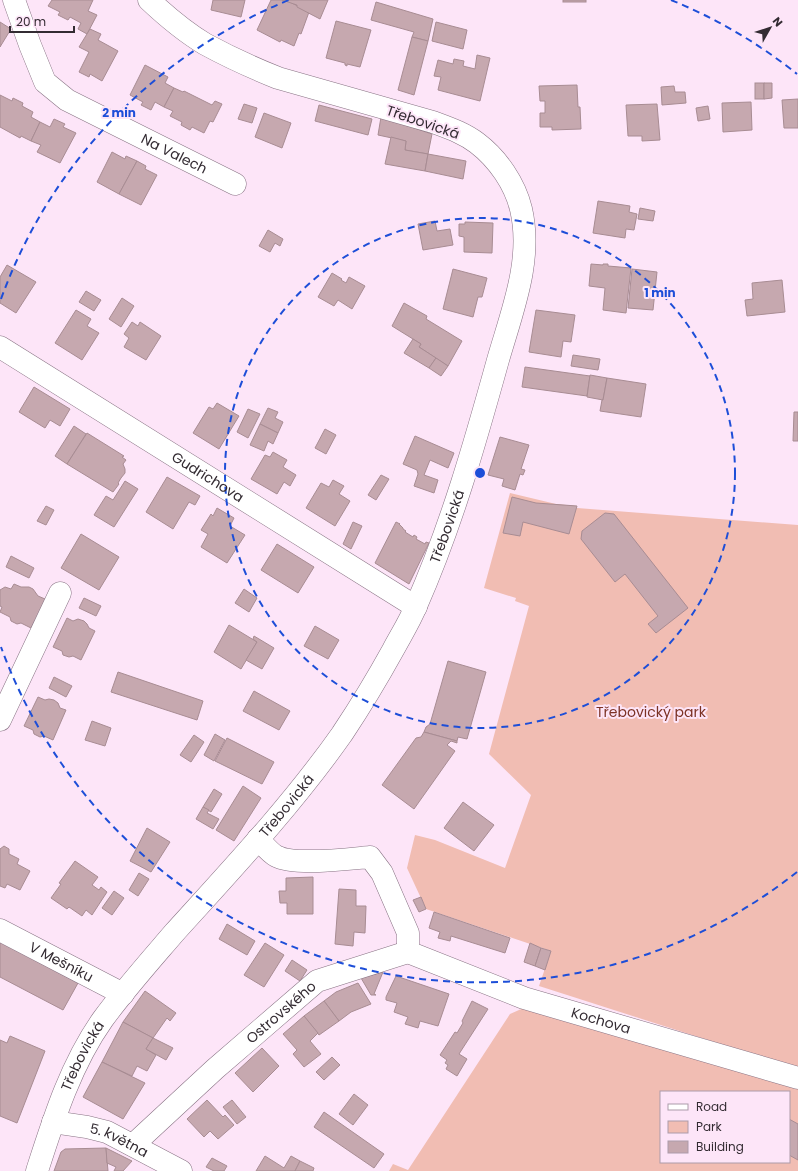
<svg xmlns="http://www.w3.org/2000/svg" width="798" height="1171" font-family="Poppins,sans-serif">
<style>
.green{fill:#f1bdb3;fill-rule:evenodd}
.building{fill:#c6a8af;stroke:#a88c93}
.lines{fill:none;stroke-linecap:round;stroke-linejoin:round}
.street-casing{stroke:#887384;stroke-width:23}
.street{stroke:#fff;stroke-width:22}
.ring{fill:none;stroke:#1d4ed8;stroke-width:2;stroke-dasharray:7 5}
.labels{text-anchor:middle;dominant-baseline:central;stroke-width:4;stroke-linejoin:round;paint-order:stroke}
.street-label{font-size:14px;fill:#332b32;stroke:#fde5f8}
.park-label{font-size:14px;fill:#7c3225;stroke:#fde5f8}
.centre{fill:#1d4ed8;stroke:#fde5f8;stroke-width:2}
.ring-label{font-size:12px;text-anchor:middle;font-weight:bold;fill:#1d4ed8;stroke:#fde5f8;stroke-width:4;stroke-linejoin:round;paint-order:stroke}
</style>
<rect width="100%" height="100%" fill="#fde5f8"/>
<g class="green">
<path d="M510 493 556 504 577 506V508L798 525V1069L539 986 551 951 426 909 407 868 415 835 435 840 505 868 531 795 489 754 529 606 515 601 516 598 484 588Z"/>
<path d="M528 1006 798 1083V1171H389L393 1164 408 1170 510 1014ZM661 1092H789V1162H661Z"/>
</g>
<g class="building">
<path d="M52 0H93L88 11 97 15 87 34 78 29 81 23 70 17 68 20 58 15 60 12 48 6Z"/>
<path d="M213 0H245L241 17 211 10Z"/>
<path d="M271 0H282L285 1 286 0 309 12 301 34 299 33 294 46 281 40 280 42 257 30Z"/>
<path d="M282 0H328L320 19 297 7V5Z"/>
<rect x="563" y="0" width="23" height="2"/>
<path d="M376 2 433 19 428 41 412 37 414 32 371 20Z"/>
<path d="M336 21 371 30 360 67 347 64V66L345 65V63L326 58Z"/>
<path d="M0 22 11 29 0 47Z"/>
<path d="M436 22 467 30 463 49 432 41Z"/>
<path d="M90 29 101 34 98 40 118 51 102 81 90 74 89 77 79 72 89 52 79 47Z"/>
<path d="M412 37 428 41 414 95 398 90Z"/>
<path d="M477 55 490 58 480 101 438 90 441 77 434 76 438 60 453 64 454 59 464 61 463 66 475 69Z"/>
<path d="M145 65 168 77 165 83 174 88 164 107 155 102 151 110 141 105 143 102 130 95Z"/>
<rect x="755" y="83" width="9" height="16"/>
<path d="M764 83H772V98L764 99Z"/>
<path d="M577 85 578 107H580L581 129 552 130V127H540V113H545V101H540L539 86Z"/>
<path d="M674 86 675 92H685L686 103 662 105 661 87Z"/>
<path d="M174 88 183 92 184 91 212 105 215 101 222 104 213 122 210 121 204 133 192 127 190 130 181 125 182 122 170 116 173 111 164 107Z"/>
<path d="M0 95 12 101 13 98 23 103 22 106 33 112 31 117 40 122 31 141 21 136 20 138 0 127Z"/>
<path d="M798 99V128H784L782 100Z"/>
<path d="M751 102 752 130 723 132 722 103Z"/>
<path d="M244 104 257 108 252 123 238 119Z"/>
<path d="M657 104 660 140 642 141V136H628L626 105Z"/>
<path d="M319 105 372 119 368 135 315 121Z"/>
<path d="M708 106 710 119 698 121 696 108Z"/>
<path d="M264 113 291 123 282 148 255 137Z"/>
<path d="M381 117 432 134 428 154 405 150 406 141 378 135Z"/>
<path d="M54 119 65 124 63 127 76 133 60 163 37 152 41 145 31 141 40 122 50 127Z"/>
<path d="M391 137 406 141 405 150 428 154 425 171 385 164Z"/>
<path d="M112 152 125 159 126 156 137 161 119 194 97 182Z"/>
<path d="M428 154 466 161 463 179 425 171Z"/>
<path d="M137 161 146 166 145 169 157 175 141 205 119 194Z"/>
<path d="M598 201 630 206 629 212 637 214 634 230 626 229 625 238 593 233Z"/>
<path d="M640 208 655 211 653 221 638 219Z"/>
<path d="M435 221 437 231 450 229 453 245 423 250 418 224Z"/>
<path d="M465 222 493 223 492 253 464 252V237L459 236V224H465Z"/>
<path d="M268 230 283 239 280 246 275 243 270 252 259 246Z"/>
<path d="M591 264 603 265V264H608V266L631 268 626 313 603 310 605 288 589 286Z"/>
<path d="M7 265 36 282 16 313 0 303V277Z"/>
<path d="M453 269 487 278 482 297H478L473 317 443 309Z"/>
<path d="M632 269 657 272 653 310 628 308Z"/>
<path d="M332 273 342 279 341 280 346 283 349 277 365 286 352 309 338 300 334 306 318 297Z"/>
<path d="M782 280 785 312 747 316 745 300 753 299 752 283Z"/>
<path d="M86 291 101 300 94 311 79 302Z"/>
<path d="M122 298 134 306 121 327 109 319Z"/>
<path d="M404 303 427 316 426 319 462 341 448 366 419 347 421 344 392 326Z"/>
<path d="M76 310 91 319 87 326 99 333 82 360 55 343Z"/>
<path d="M536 310 575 315 571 342 563 341 561 357 529 352Z"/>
<path d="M132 322 138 326 140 322 161 336 146 360 124 347 129 338 124 334Z"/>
<path d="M413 339 421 344 419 347 436 358 429 368 404 353Z"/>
<path d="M573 355 600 359 598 370 571 366Z"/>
<path d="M436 358 448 366 441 376 429 368Z"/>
<path d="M525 367 590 376 587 396 522 387Z"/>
<path d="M590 375 607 378 603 400 587 397Z"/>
<path d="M607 378 646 384 641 417 600 411 602 400H603Z"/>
<path d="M34 387 70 409 60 426 50 420 45 428 19 412Z"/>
<path d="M217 403 239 416 219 449 193 433 209 407 213 409Z"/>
<path d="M268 408 278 412 275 418 283 422 278 433 260 424Z"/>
<path d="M248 409 260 414 248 438 237 432Z"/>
<path d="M794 412H798V441H793Z"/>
<path d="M260 424 278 433 273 444 268 441 264 451 250 445Z"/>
<path d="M74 426 86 434 67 464 55 456Z"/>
<path d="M325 429 336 435 326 454 315 448Z"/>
<path d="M87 433 124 456 122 457 126 460 123 464 125 469V473L121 478 118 483 119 484 113 492 67 464Z"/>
<path d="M415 436 454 453 448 468 430 460 424 475 438 480 434 493 414 486 418 474 417 470 403 464Z"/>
<path d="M500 437 529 445 521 469 525 470 523 475 520 474 515 490 502 486 504 479 488 475Z"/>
<path d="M273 452 287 460 283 467 296 475 290 486 284 482 277 494 251 479 265 455 270 457Z"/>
<path d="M381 475 389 479 376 500 368 495Z"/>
<path d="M167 477 200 496 195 505 189 502 173 529 146 512Z"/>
<path d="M333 480 344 486 339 494 350 501 335 526 306 508 321 483 329 487Z"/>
<path d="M125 481 138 489 114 527 94 515 106 496 113 500Z"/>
<path d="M512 497 536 503 577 506 569 534 523 522 520 536 503 533Z"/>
<path d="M46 506 54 510 46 525 37 521Z"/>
<path d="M217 508 234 518 230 526 245 535 227 563 201 547 208 534 201 530 211 514 213 516Z"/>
<path d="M605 513 614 514 688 608 656 633 648 624 658 616 625 574 615 582 581 539 582 531Z"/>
<path d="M353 522 362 526 351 549 343 544Z"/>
<path d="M396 522 400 524H399L403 528V529L406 531 405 532 413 537 414 535 417 537 416 539 425 544 426 542 429 543 409 584 375 563Z"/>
<path d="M81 534 119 557 99 590 61 568Z"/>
<path d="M277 544 314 567 298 593 261 570Z"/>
<path d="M11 556 34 568 29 578 6 567Z"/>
<path d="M14 584 21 587H29L33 589 38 596 45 599 38 618 35 620 31 628 21 623 17 624 11 621 10 617 0 612 2 607 0 606V590L5 587 11 589Z"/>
<path d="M244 589 257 598 249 612 235 603Z"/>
<path d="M84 598 101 606 96 616 79 608Z"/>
<path d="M67 618 73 621 78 619 84 621 87 624 89 628 95 631 81 660 73 656 69 657 63 655 62 651 53 647Z"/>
<path d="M229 625 257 642 241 669 214 652Z"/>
<path d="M315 626 339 640 328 659 304 646Z"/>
<path d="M254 636 274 648 262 669 246 660 257 642 253 639Z"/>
<path d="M448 661 486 672 467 739 458 737 457 741 424 732 426 727 430 724Z"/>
<path d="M118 672 203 701 197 720 111 692Z"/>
<path d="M54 677 72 686 66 697 49 688Z"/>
<path d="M254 691 290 711 279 730 243 711Z"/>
<path d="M38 697 45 700 49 699 54 700 58 703 60 708 66 710 53 740 44 736 40 737 34 734 33 730 24 726Z"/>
<path d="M92 721 111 728 105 746 85 740Z"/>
<path d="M424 732 457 741V743L451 741 447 745 455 751 414 809 382 785 416 738 421 737Z"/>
<path d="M215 734 225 740 214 761 204 755Z"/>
<path d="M194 735 204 742 191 762 180 755Z"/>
<path d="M227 738 274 762 262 784 215 761Z"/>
<path d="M243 786 261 798 234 841 216 830Z"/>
<path d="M214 789 222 794 211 812 203 807Z"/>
<path d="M463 802 494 825 474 851 444 828Z"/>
<path d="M203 807 209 810 207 813 219 819 213 829 196 819Z"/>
<path d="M147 828 170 842 151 872 130 861Z"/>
<path d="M4 846 9 849V854L19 859 17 864 30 871 20 890 7 884 5 888 0 886V849Z"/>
<path d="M75 861 98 877 92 885 99 890 101 887 107 892 92 915 86 910 82 916 69 907 67 909 51 898 61 884 59 883Z"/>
<path d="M139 873 149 879 138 896 129 890Z"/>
<path d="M313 877V914H287V903H280L279 891H286V878Z"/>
<path d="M339 889 356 890V906H366L365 933 354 932 353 946 335 944Z"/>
<path d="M114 891 124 898 112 915 102 908Z"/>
<path d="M421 897 426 909 419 912 413 900Z"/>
<path d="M434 912 510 938 505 953 451 936 450 941 438 938 440 932 429 928Z"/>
<path d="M227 924 255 941 247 955 219 939Z"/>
<path d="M1 942 78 983 63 1010 0 977V944Z"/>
<path d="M265 943 284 955 264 987 244 975Z"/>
<path d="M530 943 541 948 535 966 524 962Z"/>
<path d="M541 948 551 951 545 970 535 966Z"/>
<path d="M292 960 307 970 300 981 285 971Z"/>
<path d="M383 972 374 994 376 995H371L361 978Z"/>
<path d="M396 976 449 994 438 1026 420 1021 418 1028 405 1024 408 1017 394 1012 397 1003 386 1000V997Z"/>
<path d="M358 983 371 1004 351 1012 339 1021 324 1001 336 992Z"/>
<path d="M145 991 176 1013 170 1021 167 1018 153 1038 123 1022Z"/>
<path d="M324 1001 339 1021 319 1035 304 1016Z"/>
<path d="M472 1001 488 1009 459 1054 467 1059 457 1076 446 1069 448 1065 445 1063 447 1060 440 1055 455 1032 457 1033 463 1023 462 1021Z"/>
<path d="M304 1016 318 1033 310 1041 321 1054 304 1067 293 1054 297 1050 283 1034Z"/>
<path d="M123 1022 153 1038 146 1049 156 1055 147 1071 137 1066 132 1076 102 1062Z"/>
<path d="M10 1036 45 1051 17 1123 0 1116V1040L7 1043Z"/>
<path d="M153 1038 173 1048 166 1060 146 1049Z"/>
<path d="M262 1048 279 1066 253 1092 235 1073Z"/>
<path d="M332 1057 340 1065 324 1080 316 1072Z"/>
<path d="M102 1062 145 1083 123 1119 83 1097Z"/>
<path d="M354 1094 368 1105 353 1125 339 1114Z"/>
<path d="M207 1100 223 1117 225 1115 234 1125 218 1139 210 1131 204 1137 187 1119Z"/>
<path d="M232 1100 246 1117 237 1124 223 1107Z"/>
<path d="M324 1112 384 1154 374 1168 314 1127Z"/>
<path d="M789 1119 798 1124V1160L789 1155Z"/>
<path d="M106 1148 108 1171H54L61 1152 65 1149Z"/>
<path d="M106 1148 132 1161 123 1171H114L116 1167 107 1163Z"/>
<path d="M265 1156 284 1168 291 1156 300 1161 295 1171H256Z"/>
<path d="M212 1158 227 1166 224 1171H214L206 1167Z"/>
<path d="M300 1161 314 1168 313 1171H295Z"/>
</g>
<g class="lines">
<defs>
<g id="street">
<path id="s1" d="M14 0 30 45 45 82 67 100 235 184"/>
<path id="s2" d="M0 347 416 607"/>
<path d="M0 720 60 593"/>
<path d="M258 839C263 844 270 853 276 856 294 866 348 859 370 857L382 873 408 933V952"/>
<path id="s3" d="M0 930 123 994"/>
<path id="s4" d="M408 952 524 998 798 1078"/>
<path id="s5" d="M53 1122 87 1127 107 1132 181 1171"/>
<path id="s6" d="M133 1145 215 1069 317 981 408 952"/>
<path id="s7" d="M37 1171C54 1118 71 1064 103 1019 125 989 150 961 174 933 232 869 292 805 342 734 360 707 377 679 393 650 401 635 410 621 416 606 451 527 475 443 498 360 512 311 533 260 521 209 515 184 498 159 477 143 464 133 449 128 433 122L278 78C253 68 229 57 205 44 185 32 166 16 149 0"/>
</g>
</defs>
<use href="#street" class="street-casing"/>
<use href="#street" class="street"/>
</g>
<g class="ring">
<circle cx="480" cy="473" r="255"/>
<path d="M797 872A510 510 0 0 1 1 647M1 299A510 510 0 0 1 289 0M671 0A510 510 0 0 1 797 74"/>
</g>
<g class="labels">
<g class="street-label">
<text transform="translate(423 122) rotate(19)">Třebovická</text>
<text stroke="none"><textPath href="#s1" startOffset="236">Na Valech</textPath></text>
<text stroke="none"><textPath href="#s2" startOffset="245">Gudrichova</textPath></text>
<text stroke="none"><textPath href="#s7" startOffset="772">Třebovická</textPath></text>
<text stroke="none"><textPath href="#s7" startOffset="448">Třebovická</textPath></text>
<text stroke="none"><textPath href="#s3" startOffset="69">V Mešníku</textPath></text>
<text stroke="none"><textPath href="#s6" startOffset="199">Ostrovského</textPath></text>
<text stroke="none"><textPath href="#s4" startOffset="205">Kochova</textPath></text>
<text stroke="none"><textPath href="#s7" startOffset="124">Třebovická</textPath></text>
<text stroke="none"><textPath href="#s5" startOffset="69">5. května</textPath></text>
</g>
<g class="park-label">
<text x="651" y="712">Třebovický park</text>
</g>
</g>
<circle cx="480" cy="473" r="6" class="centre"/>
<g class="ring-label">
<text x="119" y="117">2 min</text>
<text x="660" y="297">1 min</text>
</g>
<rect x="660" y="1091" width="130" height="72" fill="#fde5f8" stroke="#ac9ba9"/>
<rect x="668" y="1104" width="20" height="6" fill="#ffffff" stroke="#ac9ba9"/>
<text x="696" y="1111" font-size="12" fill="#332b32">Road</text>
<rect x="668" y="1121" width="20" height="12" fill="#f1bdb3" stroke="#ac9ba9"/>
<text x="696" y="1131" font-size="12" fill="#332b32">Park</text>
<rect x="668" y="1141" width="20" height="12" fill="#c6a8af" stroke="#ac9ba9"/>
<text x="696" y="1151" font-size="12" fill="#332b32">Building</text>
<g transform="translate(770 28) rotate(51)" stroke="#fde5f8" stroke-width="3" paint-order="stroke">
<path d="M0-3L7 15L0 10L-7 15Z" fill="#332b32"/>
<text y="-6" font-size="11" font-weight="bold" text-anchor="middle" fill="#332b32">N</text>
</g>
<path d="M10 26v6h64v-6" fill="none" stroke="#332b32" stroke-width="2"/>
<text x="16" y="26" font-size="12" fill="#332b32" stroke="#fde5f8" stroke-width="3" paint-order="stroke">20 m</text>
</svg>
